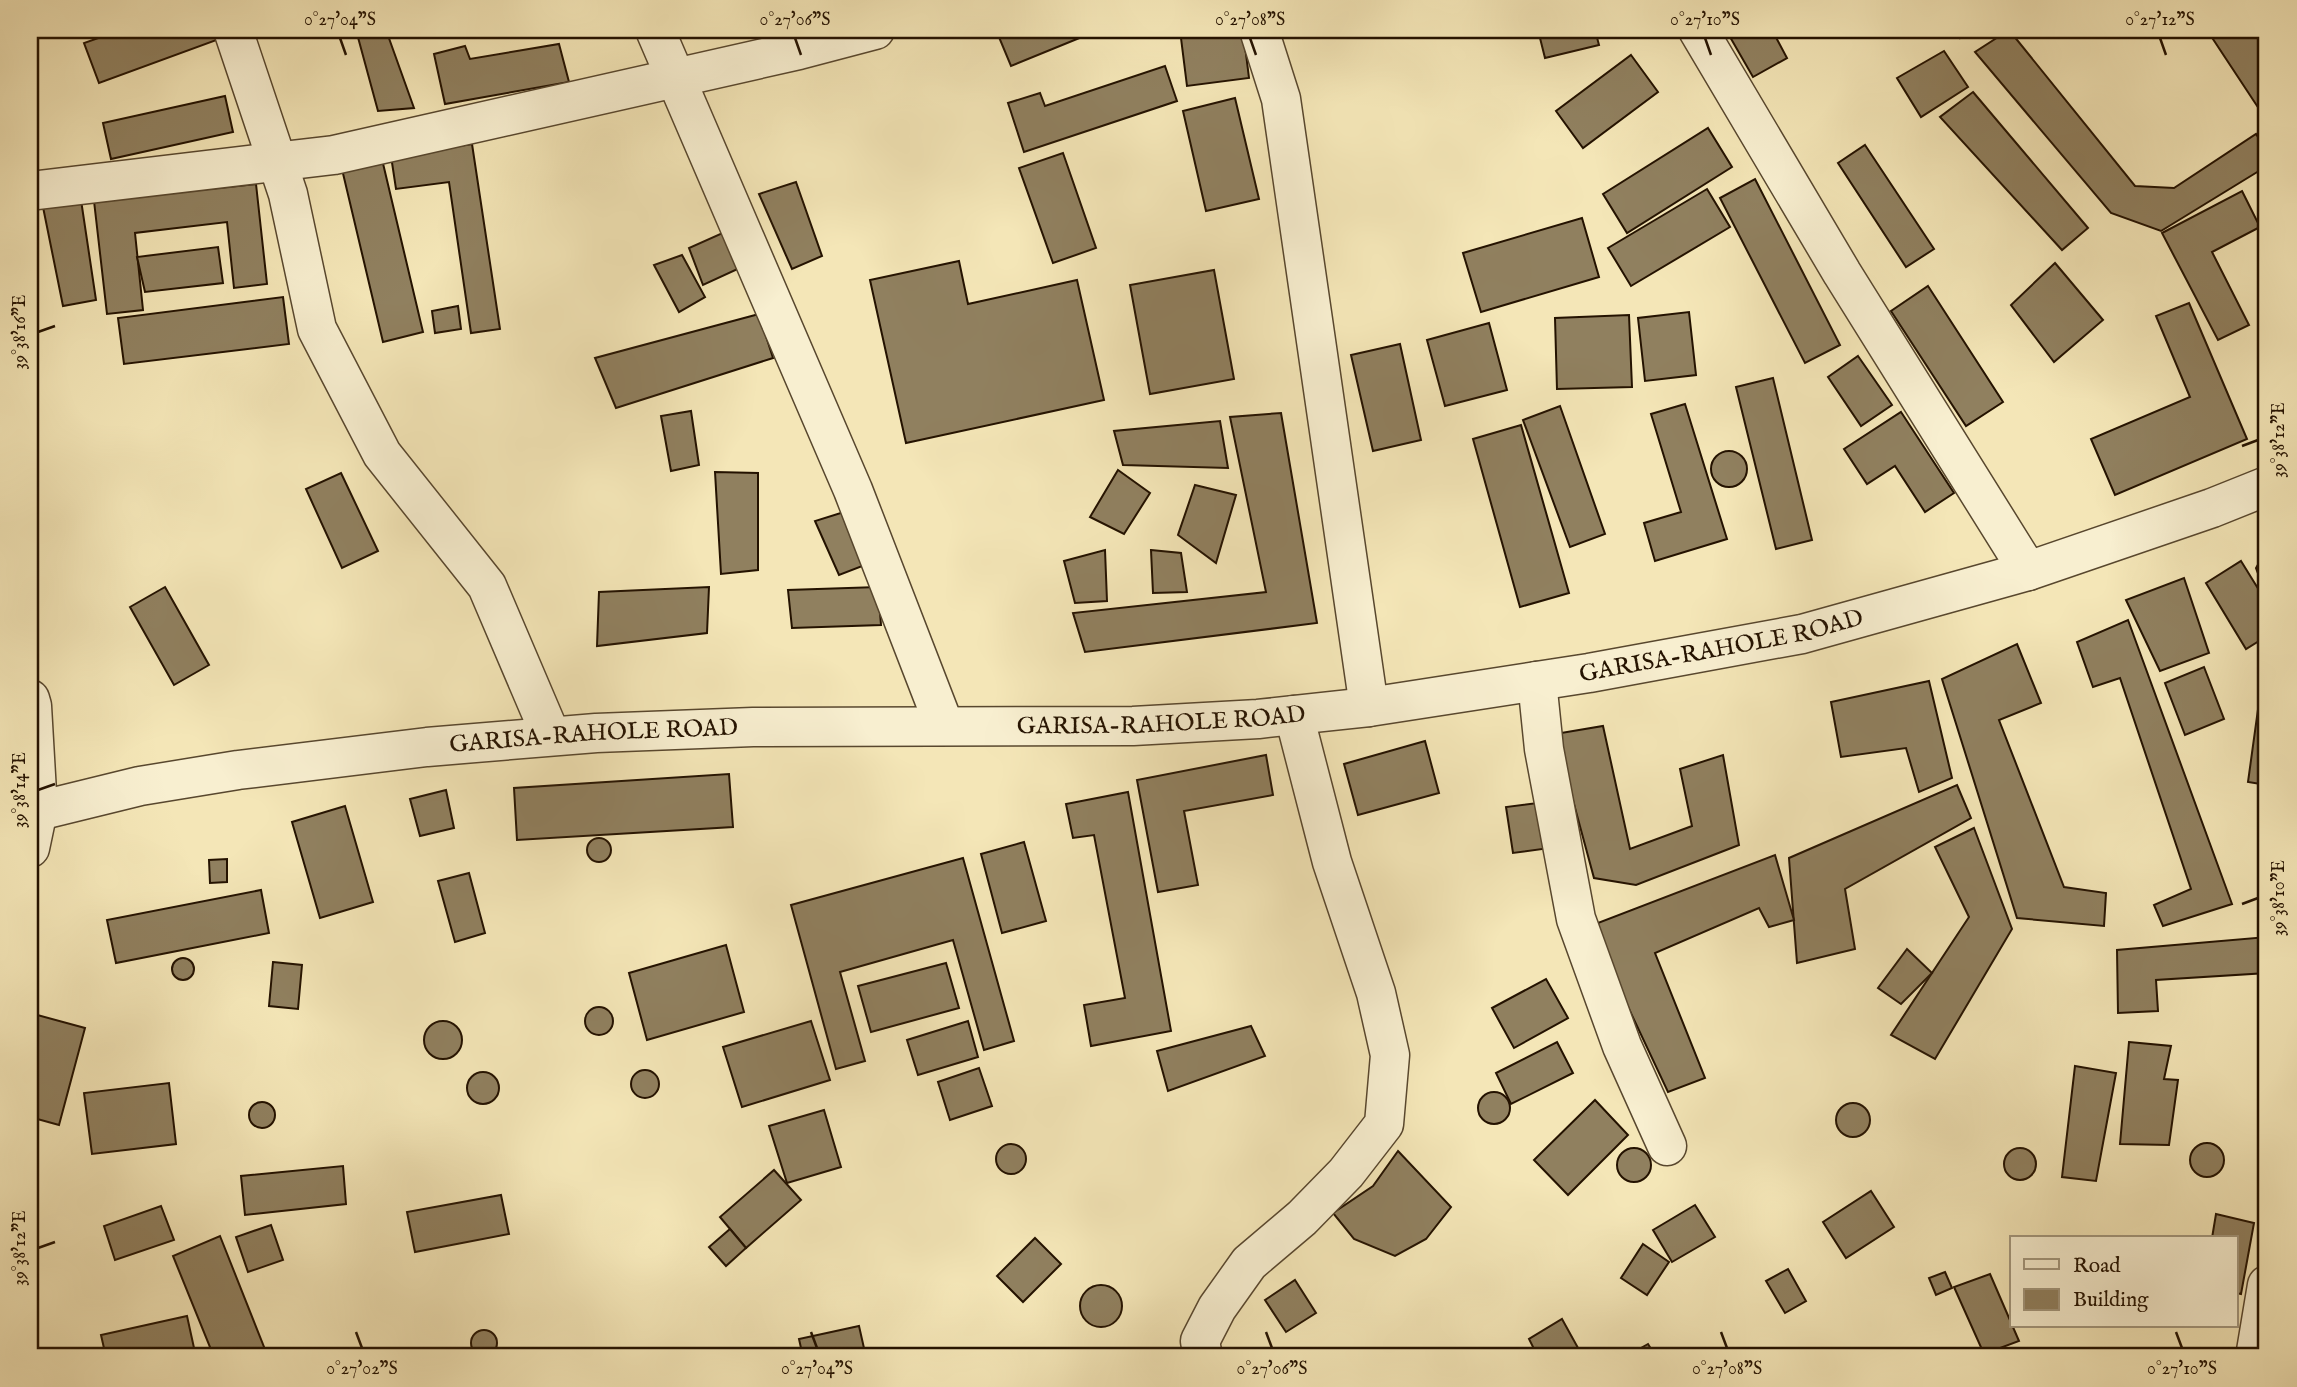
<svg xmlns="http://www.w3.org/2000/svg" width="2297" height="1387" font-family="'IM FELL English',serif">
<style>
.building{fill:#90805f;stroke:#241200;stroke-width:2}
.lines{fill:none;stroke-linecap:round;stroke-linejoin:round}
.street-casing{stroke:#58472e;stroke-width:41}
.street{stroke:#f8efd0;stroke-width:38}
.ticks{fill:none;stroke:#241200;stroke-width:2.5}
.labels{text-anchor:middle;dominant-baseline:central;stroke-width:5;stroke-linejoin:round;paint-order:stroke}
.street-label{font-size:24px;fill:#241200;stroke:#f8efd0}
.neatline{fill:none;stroke:#241200;stroke-width:2.5}
.ticks-label{font-size:18px;text-anchor:middle;fill:#241200}
</style>
<rect width="100%" height="100%" fill="#f4e6b7"/>
<filter id="stains"><feTurbulence type="fractalNoise" baseFrequency=".00286" numOctaves="4"/><feColorMatrix values="0 0 0 0 .2 0 0 0 0 .09 0 0 0 0 .02 0 0 0 .5 -.17"/></filter>
<radialGradient id="worn" r=".72"><stop offset=".6" stop-color="#630" stop-opacity="0"/><stop offset="1" stop-color="#630" stop-opacity=".3"/></radialGradient>
<g class="building">
<path d="M121 30H219L222 38 99 83 84 43Z"/>
<path d="M356 30H386L414 108 378 111Z"/>
<path d="M996 30H1099L1011 66Z"/>
<path d="M1180 30H1243L1249 78 1187 86Z"/>
<path d="M1538 30H1595L1599 45 1545 58Z"/>
<path d="M1726 30H1772L1787 58 1753 77Z"/>
<path d="M1955 30H1972L1960 38Z"/>
<path d="M2009 30 2135 186 2174 188 2256 134 2267 151V166L2161 231 2111 213 1975 52Z"/>
<path d="M2207 30H2252L2267 52V121Z"/>
<path d="M559 44 569 82 445 104 434 54 465 46 470 59Z"/>
<path d="M1944 51 1968 87 1921 117 1897 78Z"/>
<path d="M1631 55 1658 92 1583 148 1556 111Z"/>
<path d="M1165 66 1177 101 1024 152 1008 103 1040 93 1045 106Z"/>
<path d="M1973 92 2088 228 2062 250 1940 117Z"/>
<path d="M225 96 233 132 111 159 103 123Z"/>
<path d="M1235 98 1259 199 1206 211 1183 111Z"/>
<path d="M1708 128 1732 167 1627 233 1603 194Z"/>
<path d="M472 144 500 329 471 333 449 182 396 189 391 156Z"/>
<path d="M1865 145 1934 249 1906 267 1838 163Z"/>
<path d="M1063 153 1096 248 1053 263 1019 168Z"/>
<path d="M381 155 423 332 383 342 341 165Z"/>
<path d="M1755 179 1840 345 1805 363 1720 198Z"/>
<path d="M796 182 822 256 792 269 759 194Z"/>
<path d="M256 184 267 284 234 288 227 222 135 233 143 310 107 314 94 201Z"/>
<path d="M1707 189 1730 227 1631 286 1608 248Z"/>
<path d="M2242 191 2260 227 2212 252 2249 325 2218 340 2162 233Z"/>
<path d="M81 200 96 300 63 306 43 207Z"/>
<path d="M1582 218 1599 277 1481 312 1463 253Z"/>
<path d="M727 231 742 267 703 285 689 248Z"/>
<path d="M218 247 223 283 145 292 137 257Z"/>
<path d="M682 255 705 297 679 312 654 265Z"/>
<path d="M959 261 968 304 1077 280 1104 400 906 443 870 280Z"/>
<path d="M2055 263 2103 320 2054 362 2011 305Z"/>
<path d="M1214 270 1234 379 1150 394 1130 285Z"/>
<path d="M1928 286 2003 402 1966 426 1891 311Z"/>
<path d="M283 297 289 344 124 364 118 318Z"/>
<path d="M2189 303 2247 439 2115 495 2091 439 2190 397 2156 316Z"/>
<path d="M458 306 461 329 435 333 432 311Z"/>
<path d="M1689 312 1696 375 1645 381 1638 318Z"/>
<path d="M759 314 773 358 616 408 595 358Z"/>
<path d="M1629 315 1632 387 1557 389 1555 318Z"/>
<path d="M1489 323 1507 390 1445 406 1427 340Z"/>
<path d="M1400 344 1421 440 1373 451 1351 355Z"/>
<path d="M1858 356 1892 405 1861 426 1828 377Z"/>
<path d="M1773 378 1812 540 1776 549 1736 387Z"/>
<path d="M1685 404 1727 539 1655 561 1644 523 1681 512 1651 414Z"/>
<path d="M1560 406 1605 534 1570 547 1523 420Z"/>
<path d="M691 411 699 465 671 471 661 416Z"/>
<path d="M1901 412 1954 493 1925 512 1895 466 1867 484 1844 449Z"/>
<path d="M1281 413 1317 623 1085 652 1073 613 1266 592 1230 417Z"/>
<path d="M1220 421 1228 468 1123 465 1114 431Z"/>
<path d="M1521 425 1569 593 1520 607 1473 439Z"/>
<circle cx="1729" cy="469" r="18"/>
<path d="M1118 470 1150 493 1124 534 1090 517Z"/>
<path d="M715 472 758 473V570L721 574Z"/>
<path d="M341 473 378 551 342 568 306 489Z"/>
<path d="M1195 485 1236 495 1216 563 1178 535Z"/>
<path d="M844 512 865 565 839 575 815 521Z"/>
<path d="M1105 550 1107 601 1075 603 1064 561Z"/>
<path d="M1151 550 1181 553 1187 592 1153 593Z"/>
<path d="M2266 557H2267V581L2259 576 2256 568 2260 561Z"/>
<path d="M2241 561 2267 603V636L2246 649 2206 583Z"/>
<path d="M2184 578 2209 653 2160 671 2126 600Z"/>
<path d="M165 587 209 665 174 685 130 607Z"/>
<path d="M709 587 707 633 597 646 599 592Z"/>
<path d="M878 587 881 625 792 628 788 590Z"/>
<path d="M2128 620 2232 904 2163 926 2154 905 2191 889 2120 678 2093 687 2077 642Z"/>
<path d="M2017 644 2041 703 1999 720 2064 887 2106 893 2104 926 2017 918 1942 679Z"/>
<path d="M2204 667 2224 719 2185 735 2165 683Z"/>
<path d="M2263 673 2267 674V785L2248 782Z"/>
<path d="M1929 681 1952 778 1919 792 1906 748 1841 757 1831 702Z"/>
<path d="M1603 726 1630 849 1692 826 1680 769 1723 755 1739 845 1636 885 1594 878 1555 734Z"/>
<path d="M1425 741 1439 793 1358 815 1344 764Z"/>
<path d="M1266 755 1273 795 1184 811 1198 885 1158 892 1137 780Z"/>
<path d="M729 774 733 827 517 840 514 788Z"/>
<path d="M1957 785 1971 818 1845 889 1855 949 1797 963 1789 858Z"/>
<path d="M446 790 454 828 420 836 410 799Z"/>
<path d="M1128 792 1171 1031 1091 1046 1084 1005 1125 998 1094 835 1073 838 1066 804Z"/>
<path d="M1545 802 1550 848 1513 853 1506 807Z"/>
<path d="M345 806 373 902 320 918 292 822Z"/>
<path d="M1974 828 2012 929 1935 1059 1891 1035 1969 917 1935 847Z"/>
<circle cx="599" cy="850" r="12"/>
<path d="M1024 842 1046 921 1002 933 981 854Z"/>
<path d="M1775 855 1794 920 1769 927 1759 908 1655 953 1705 1078 1668 1092 1590 926Z"/>
<path d="M963 858 1014 1041 984 1050 953 940 840 972 865 1061 836 1069 791 905Z"/>
<path d="M227 859V882L210 883 209 860Z"/>
<path d="M469 873 485 933 455 942 438 881Z"/>
<path d="M261 890 269 933 116 963 107 920Z"/>
<path d="M2267 937V973L2156 980 2158 1011 2118 1013 2117 950Z"/>
<path d="M726 945 744 1012 647 1040 629 973Z"/>
<path d="M1907 949 1932 973 1901 1004 1878 988Z"/>
<circle cx="183" cy="969" r="11"/>
<path d="M273 962 302 965 298 1009 269 1006Z"/>
<path d="M946 963 959 1008 871 1032 858 986Z"/>
<path d="M1546 979 1568 1018 1514 1048 1492 1008Z"/>
<circle cx="599" cy="1021" r="14"/>
<path d="M30 1013 85 1028 59 1125 30 1117Z"/>
<circle cx="443" cy="1040" r="19"/>
<path d="M811 1021 830 1080 742 1107 723 1047Z"/>
<path d="M968 1021 978 1057 918 1075 907 1040Z"/>
<path d="M1251 1026 1265 1056 1168 1091 1157 1051Z"/>
<path d="M1557 1042 1573 1073 1511 1104 1496 1073Z"/>
<path d="M2129 1042 2171 1046 2164 1079 2178 1080 2169 1145 2120 1144Z"/>
<path d="M2075 1066 2116 1073 2096 1181 2062 1177Z"/>
<path d="M979 1068 992 1106 950 1120 938 1082Z"/>
<circle cx="645" cy="1084" r="14"/>
<circle cx="483" cy="1088" r="16"/>
<path d="M169 1083 176 1144 92 1154 84 1093Z"/>
<circle cx="1494" cy="1108" r="16"/>
<path d="M1595 1100 1628 1135 1568 1195 1534 1160Z"/>
<circle cx="262" cy="1115" r="13"/>
<circle cx="1853" cy="1120" r="17"/>
<path d="M824 1110 841 1167 787 1183 769 1126Z"/>
<circle cx="2207" cy="1160" r="17"/>
<circle cx="1011" cy="1159" r="15"/>
<circle cx="2020" cy="1164" r="16"/>
<circle cx="1634" cy="1165" r="17"/>
<path d="M1398 1151 1451 1207 1426 1239 1395 1256 1354 1239 1333 1213 1373 1186Z"/>
<path d="M343 1166 346 1204 245 1215 241 1176Z"/>
<path d="M774 1170 801 1200 746 1248 720 1217Z"/>
<path d="M1871 1191 1894 1227 1846 1258 1823 1222Z"/>
<path d="M501 1195 509 1234 415 1252 407 1212Z"/>
<path d="M1695 1205 1715 1237 1672 1262 1653 1230Z"/>
<path d="M161 1206 174 1240 115 1260 104 1226Z"/>
<path d="M2216 1214 2254 1223 2241 1294 2236 1293V1238H2212Z"/>
<path d="M271 1225 283 1260 248 1272 236 1237Z"/>
<path d="M730 1229 746 1248 726 1266 709 1247Z"/>
<path d="M220 1236 268 1357H214L173 1256Z"/>
<path d="M1035 1238 1061 1264 1023 1302 997 1276Z"/>
<path d="M1643 1244 1669 1262 1647 1295 1621 1278Z"/>
<path d="M1788 1269 1806 1301 1785 1313 1766 1281Z"/>
<path d="M1945 1272 1952 1288 1936 1295 1929 1278Z"/>
<path d="M1990 1274 2019 1341 1984 1354 1954 1287Z"/>
<path d="M1295 1280 1316 1313 1286 1332 1265 1300Z"/>
<circle cx="1101" cy="1306" r="21"/>
<path d="M187 1316 196 1357H106L101 1335Z"/>
<path d="M1562 1319 1583 1357H1538L1529 1339Z"/>
<path d="M859 1326 866 1357H803L799 1339Z"/>
<circle cx="484" cy="1343" r="13"/>
<path d="M1648 1344 1656 1357H1625Z"/>
</g>
<g class="lines">
<defs>
<g id="street">
<path d="M233 30 288 194 317 329 382 454 487 586 551 736"/>
<path d="M655 30 853 490 944 725"/>
<path d="M1259 30 1281 99 1369 707"/>
<path d="M1698 30 1842 273 2028 571"/>
<path d="M30 191 334 155 799 50 875 30"/>
<path d="M1537 681 1544 749 1576 919 1622 1046 1667 1146"/>
<path d="M30 699 32 706 38 810 30 848"/>
<path id="s1" d="M30 813 140 786 238 770 427 747 596 733 753 727 1133 726 1258 719 1369 707 1589 673 1802 634 2028 571 2212 508 2267 486"/>
<path d="M1203 1357 1200 1341 1217 1308 1249 1263 1302 1218 1346 1173 1384 1124 1390 1055 1376 993 1332 862 1294 715"/>
<path d="M2255 1357 2267 1285"/>
</g>
</defs>
<use href="#street" class="street-casing"/>
<use href="#street" class="street"/>
</g>
<path class="ticks" d="M340 38 346 55M795 38 801 55M1250 38 1256 55M1705 38 1711 55M2160 38 2166 55M38 332 55 326M2242 446 2258 440M38 790 55 784M2242 904 2258 898M38 1248 55 1242M356 1332 362 1348M811 1332 817 1348M1266 1332 1272 1348M1721 1332 1727 1348M2176 1332 2182 1348"/>
<g class="labels">
<g class="street-label">
<text stroke="none"><textPath href="#s1" startOffset="1704">GARISA-RAHOLE ROAD</textPath></text>
<text stroke="none"><textPath href="#s1" startOffset="1138">GARISA-RAHOLE ROAD</textPath></text>
<text stroke="none"><textPath href="#s1" startOffset="570">GARISA-RAHOLE ROAD</textPath></text>
</g>
</g>
<rect width="2297" height="1387" fill="none" stroke="#f4e6b7" stroke-width="77"/>
<rect x="2010" y="1236" width="228" height="91" fill="#f8efd0" stroke="#a3977d" stroke-width="2"/>
<rect x="2024" y="1259" width="35" height="10" fill="#f8efd0" stroke="#a3977d" stroke-width="2"/>
<text x="2073" y="1272" font-size="21" fill="#241200">Road</text>
<rect x="2024" y="1289" width="35" height="21" fill="#90805f" stroke="#a3977d" stroke-width="2"/>
<text x="2073" y="1306" font-size="21" fill="#241200">Building</text>
<rect x="38" y="38" width="2220" height="1310" class="neatline"/>
<g class="ticks-label">
<text x="340" y="25">0°27'04"S</text>
<text x="795" y="25">0°27'06"S</text>
<text x="1250" y="25">0°27'08"S</text>
<text x="1705" y="25">0°27'10"S</text>
<text x="2160" y="25">0°27'12"S</text>
<text transform="translate(19 332) rotate(-90)" y="6">39°38'16"E</text>
<text transform="translate(2278 440) rotate(-90)" y="6">39°38'12"E</text>
<text transform="translate(19 790) rotate(-90)" y="6">39°38'14"E</text>
<text transform="translate(2278 898) rotate(-90)" y="6">39°38'10"E</text>
<text transform="translate(19 1248) rotate(-90)" y="6">39°38'12"E</text>
<text x="362" y="1374">0°27'02"S</text>
<text x="817" y="1374">0°27'04"S</text>
<text x="1272" y="1374">0°27'06"S</text>
<text x="1727" y="1374">0°27'08"S</text>
<text x="2182" y="1374">0°27'10"S</text>
</g>
<rect width="100%" height="100%" filter="url(#stains)"/>
<rect width="100%" height="100%" fill="url(#worn)"/>
</svg>
